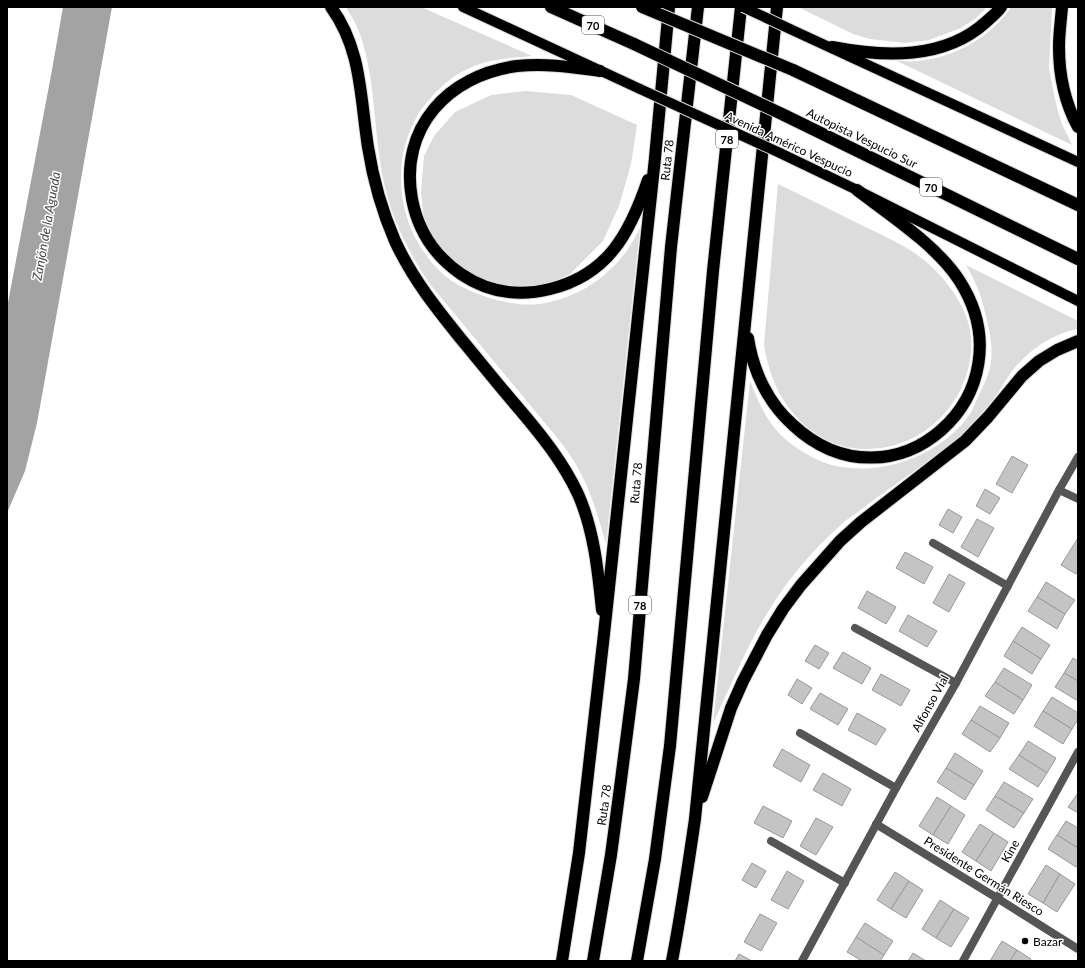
<svg xmlns="http://www.w3.org/2000/svg" width="1085" height="968" font-family="Lato,sans-serif">
<style>
.green{fill:#dcdcdc}
.water{fill:#a3a3a3}
.building{fill:#c4c4c4;stroke:#999}
.lines{fill:none;stroke-linecap:round;stroke-linejoin:round}
.primary-casing{stroke:#dbdbdb;stroke-width:12}
.highway-casing{stroke:#dbdbdb;stroke-width:14}
.street{stroke:#555;stroke-width:8}
.primary{stroke:#000;stroke-width:10}
.highway{stroke:#000;stroke-width:12}
.primary-bridge-casing{stroke:#dbdbdb;stroke-width:12;stroke-linecap:butt}
.highway-bridge-casing{stroke:#dbdbdb;stroke-width:14;stroke-linecap:butt}
.primary-bridge{stroke:#000;stroke-width:10}
.highway-bridge{stroke:#000;stroke-width:12}
.poi-dot{fill:#000;stroke:#fff;stroke-width:1.5}
.labels{text-anchor:middle;dominant-baseline:central;stroke-width:3;stroke-linejoin:round;paint-order:stroke}
.shield{fill:#fff;stroke:#4c4c4c;stroke-width:1}
.shield-label{font-size:11px;font-weight:bold;fill:#000}
.street-label{font-size:12px;fill:#000;stroke:#fff}
.poi-label{font-size:12px;fill:#000;stroke:#fff;text-anchor:start}
.water-label{font-size:13px;font-style:italic;fill:#444;stroke:#fff}
</style>
<rect width="100%" height="100%" fill="#fff"/>
<g class="green">
<path d="M346 7H421L532 56C511 58 490 59 470 68 456 73 444 84 434 94 429 100 423 106 419 113 392 157 396 214 426 255 439 275 461 289 484 296 504 303 525 307 546 303 551 302 556 300 561 299 566 297 572 295 578 292 597 283 616 267 628 249 632 243 636 235 640 228L606 544C599 520 592 494 580 472 572 456 561 442 550 429L429 283C410 254 393 222 385 187 373 137 377 84 360 34 357 25 351 16 346 7Z"/>
<path d="M798 7H987L976 18 961 28 929 40 905 43 870 39 853 34Z"/>
<path d="M1011 7H1052L1049 69 1055 99 1058 112 1062 124 1072 145 897 61C904 61 911 62 918 61 955 57 990 38 1011 7Z"/>
<path d="M526 91 571 95 637 125 631 164 619 206 603 241 570 274 533 291 500 289 465 276 440 251 424 220 421 193 424 156 434 136 455 112 491 95Z"/>
<path d="M778 184C805 197 831 210 857 223 884 236 913 248 934 269 952 287 969 312 971 337 975 397 926 450 866 449 844 449 826 442 808 428 781 405 770 379 764 345Z"/>
<path d="M966 265 1078 321V329C1058 332 1035 346 1021 361 1011 370 1005 382 998 393 987 408 973 423 960 436 950 446 936 455 924 464 904 478 883 493 863 508 856 514 848 518 842 524 813 549 787 580 768 612 746 647 731 686 713 723L750 381C758 401 767 423 784 438 796 449 820 463 836 466 885 476 941 455 970 414 973 409 975 403 978 397 983 386 990 373 991 361 993 344 989 329 985 313 983 304 981 295 977 287 974 279 970 272 966 265Z"/>
</g>
<path class="water" d="M63 7H112L37 423 25 471 7 513V308L52 70Z"/>
<g class="building">
<path d="M1012 456 1028 465 1012 493 996 484Z"/>
<path d="M985 489 1000 498 990 514 976 506Z"/>
<path d="M948 509 962 517 953 533 939 525Z"/>
<path d="M977 519 994 528 978 557 961 547Z"/>
<path d="M1078 538V570L1076 574 1061 565Z"/>
<path d="M905 552 933 567 924 584 896 568Z"/>
<path d="M949 574 965 583 949 612 933 603Z"/>
<path d="M1046 582 1075 600 1065 614 1037 597Z"/>
<path d="M867 591 896 607 886 624 858 608Z"/>
<path d="M1037 597 1065 614 1057 629 1028 611Z"/>
<path d="M908 615 937 631 927 647 899 631Z"/>
<path d="M1022 627 1050 645 1041 659 1013 641Z"/>
<path d="M1013 641 1041 659 1032 674 1004 656Z"/>
<path d="M815 645 829 653 819 669 805 661Z"/>
<path d="M843 652 871 668 862 684 833 668Z"/>
<path d="M1073 658 1078 661V681L1064 673Z"/>
<path d="M1004 668 1032 685 1023 700 995 682Z"/>
<path d="M1064 673 1078 681V701L1055 687Z"/>
<path d="M881 674 910 690 901 706 872 690Z"/>
<path d="M797 679 812 688 802 704 788 695Z"/>
<path d="M995 682 1023 700 1014 714 985 696Z"/>
<path d="M820 693 848 709 838 725 810 709Z"/>
<path d="M1052 697 1078 713V719L1072 729 1043 711Z"/>
<path d="M980 706 1009 723 1000 738 971 720Z"/>
<path d="M1043 711 1072 729 1063 744 1034 726Z"/>
<path d="M857 713 886 729 876 745 848 730Z"/>
<path d="M971 720 1000 738 990 752 962 734Z"/>
<path d="M1028 741 1056 758 1047 773 1019 755Z"/>
<path d="M782 749 810 765 801 782 773 766Z"/>
<path d="M955 753 983 771 974 785 946 768Z"/>
<path d="M1019 755 1047 773 1038 787 1009 769Z"/>
<path d="M946 768 974 785 965 800 937 782Z"/>
<path d="M823 773 851 789 842 806 813 790Z"/>
<path d="M1004 782 1033 799 1024 813 995 796Z"/>
<path d="M1078 793V813L1068 807Z"/>
<path d="M995 796 1024 813 1014 828 986 810Z"/>
<path d="M937 797 951 806 933 835 919 826Z"/>
<path d="M763 806 792 821 783 838 754 823Z"/>
<path d="M951 806 965 815 948 844 933 835Z"/>
<path d="M816 818 833 827 816 855 800 846Z"/>
<path d="M1066 821 1078 828V848L1057 835Z"/>
<path d="M980 824 994 833 976 861 962 852Z"/>
<path d="M994 833 1008 842 991 871 976 861Z"/>
<path d="M1057 835 1078 848V864L1076 867 1048 849Z"/>
<path d="M752 863 766 871 756 888 742 880Z"/>
<path d="M1046 865 1060 874 1043 903 1028 894Z"/>
<path d="M787 871 804 881 788 909 771 900Z"/>
<path d="M895 872 909 881 891 909 877 900Z"/>
<path d="M1060 874 1075 884 1057 912 1043 903Z"/>
<path d="M909 881 923 890 906 918 891 909Z"/>
<path d="M940 900 954 909 936 938 922 929Z"/>
<path d="M954 909 969 918 951 947 936 938Z"/>
<path d="M760 914 777 923 761 951 744 942Z"/>
<path d="M865 923 893 941 884 955 856 937Z"/>
<path d="M856 937 884 955 880 961H862L847 952Z"/>
<path d="M1002 941 1017 950 1010 961H990Z"/>
<path d="M1017 950 1031 959 1030 961H1010Z"/>
<path d="M913 953 926 961H908Z"/>
<path d="M739 954 752 961H735Z"/>
</g>
<g class="lines">
<defs>
<g id="primary">
<path d="M463 7 640 89"/>
<path d="M790 29 1078 162"/>
<path d="M780 153 857 190 1078 301"/>
</g>
<g id="highway">
<path d="M331 7C362 50 360 97 368 147 373 179 382 211 395 241 412 278 436 308 461 339 481 363 500 387 520 410 542 436 563 462 578 494 594 530 598 571 602 610"/>
<path d="M551 7 634 44"/>
<path d="M1062 7C1061 20 1059 33 1059 47 1059 74 1065 103 1078 127"/>
<path d="M832 47C884 57 944 60 986 22 991 17 997 13 1001 7"/>
<path d="M793 70 1078 205"/>
<path d="M600 71C571 67 546 63 517 66 448 75 399 128 412 199 418 231 435 256 461 274 489 293 518 297 550 289 608 275 630 233 648 180"/>
<path d="M784 115 1078 259"/>
<path d="M748 338C753 371 768 403 793 425 893 518 1033 394 959 280 937 246 890 215 857 190"/>
<path d="M702 797 731 708 743 681 767 635 783 609 801 585 840 541 861 522 965 441 988 417 1022 376 1039 361 1057 350 1078 341"/>
<path d="M562 961 579 853 604 634 655 158 669 7"/>
<path d="M593 961 611 855 621 780 634 679 671 247 698 7"/>
<path d="M637 961 655 859 670 746 713 271 741 7"/>
<path d="M672 961C681 914 688 867 695 819L777 7"/>
</g>
</defs>
<use href="#primary" class="primary-casing"/>
<use href="#highway" class="highway-casing"/>
<g class="street">
<path d="M1059 490 1078 499"/>
<path d="M933 543 1008 586"/>
<path d="M855 628 956 683"/>
<path d="M800 733 896 788"/>
<path d="M876 824 997 898 1078 949"/>
<path d="M771 841 845 883"/>
<path d="M802 961 896 788 956 683 1059 490 1078 457"/>
<path d="M963 961 1078 752"/>
</g>
<use href="#primary" class="primary"/>
<use href="#highway" class="highway"/>
<defs>
<g id="primary-bridge">
<path d="M743 7 790 29"/>
<path d="M640 89 780 153"/>
</g>
<g id="highway-bridge">
<path d="M642 7 793 70"/>
<path d="M634 44 784 115"/>
</g>
</defs>
<use href="#primary-bridge" class="primary-bridge-casing"/>
<use href="#highway-bridge" class="highway-bridge-casing"/>
<use href="#primary-bridge" class="primary-bridge"/>
<use href="#highway-bridge" class="highway-bridge"/>
</g>
<circle class="poi-dot" cx="1025" cy="941" r="4"/>
<g class="labels">
<g class="shield">
<rect x="582" y="16" width="22" height="18" rx="3"/>
<rect x="716" y="130" width="22" height="18" rx="3"/>
<rect x="920" y="178" width="22" height="18" rx="3"/>
<rect x="629" y="596" width="22" height="18" rx="3"/>
</g>
<g class="shield-label">
<text x="593" y="25">70</text>
<text x="727" y="139">78</text>
<text x="931" y="187">70</text>
<text x="640" y="605">78</text>
</g>
<g class="street-label">
<text transform="translate(862 138) rotate(26)">Autopista Vespucio Sur</text>
<text transform="translate(789 144) rotate(25)">Avenida Américo Vespucio</text>
<text transform="translate(667 160) rotate(-84)">Ruta 78</text>
<text transform="translate(636 483) rotate(-85)">Ruta 78</text>
<text transform="translate(930 703) rotate(-61)">Alfonso Vial</text>
<text transform="translate(604 805) rotate(-82)">Ruta 78</text>
<text transform="translate(1010 851) rotate(-61)">Kine</text>
<text transform="translate(984 876) rotate(32)">Presidente Germán Riesco</text>
</g>
<g class="poi-label">
<text x="1033" y="941">Bazar</text>
</g>
<g class="water-label">
<text transform="translate(46 226) rotate(-80)">Zanjón de la Aguada</text>
</g>
</g>
<rect width="1085" height="968" fill="none" stroke="#000000" stroke-width="16"/>
</svg>
